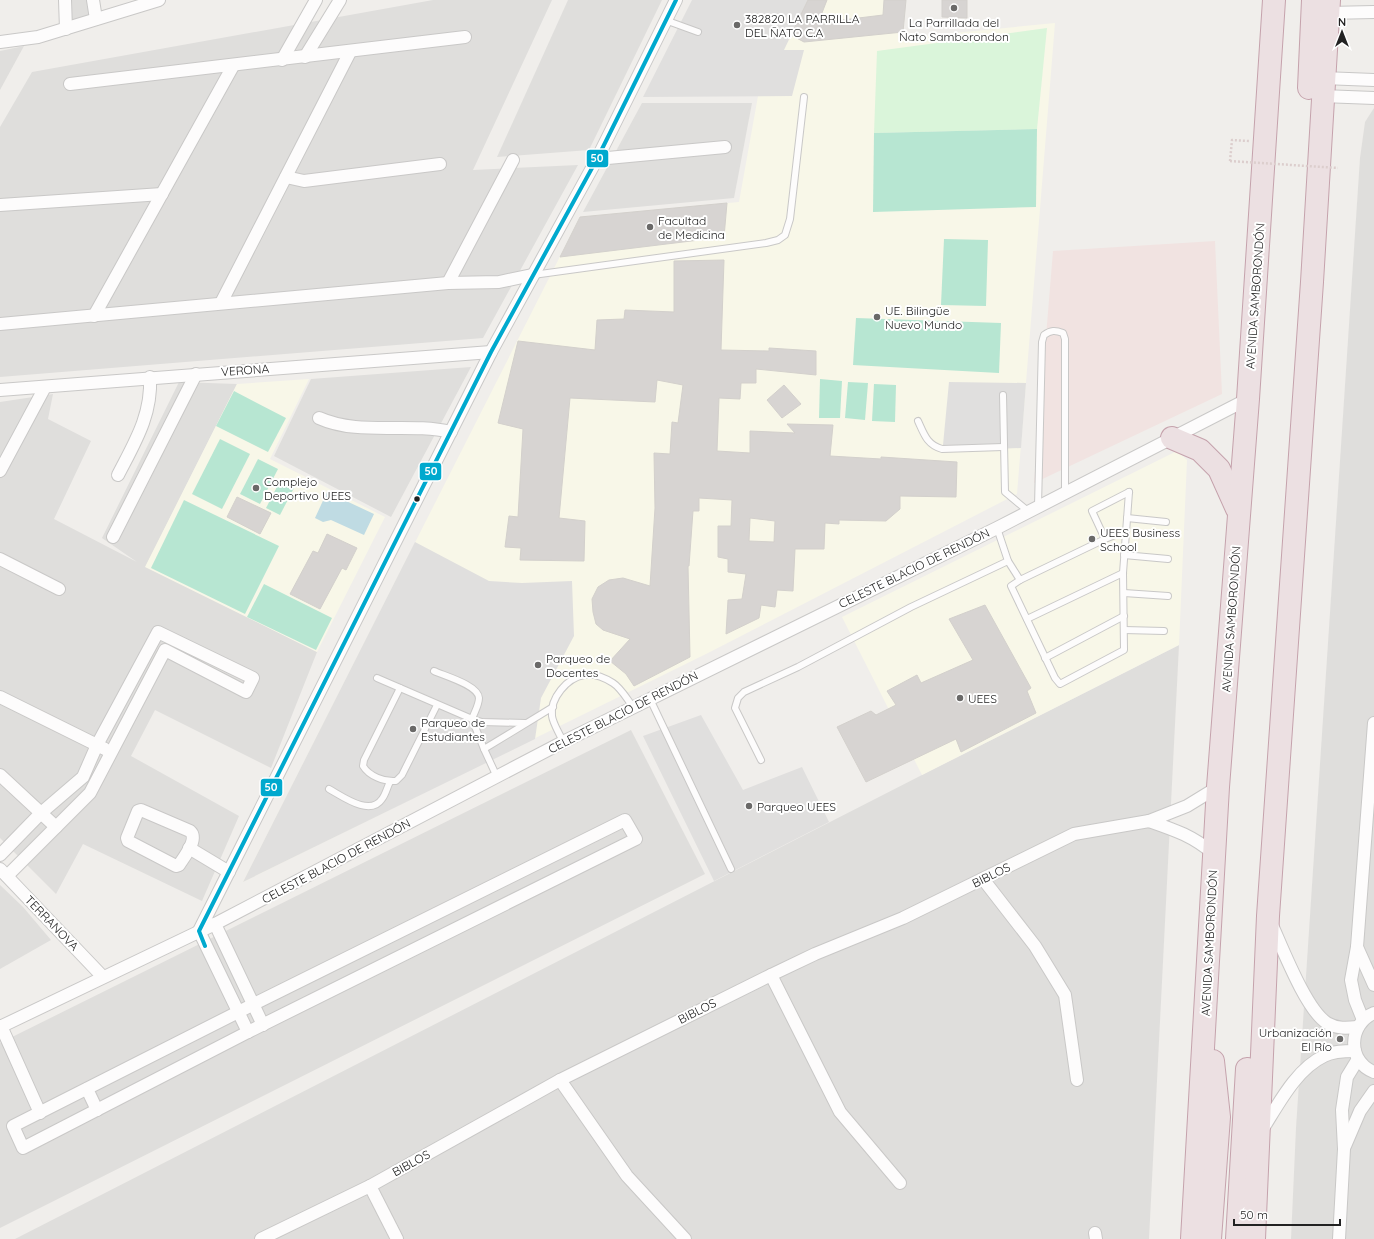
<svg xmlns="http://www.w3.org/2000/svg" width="1374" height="1239" font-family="Quicksand,sans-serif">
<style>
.residential{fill:#dfdedc}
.commercial{fill:#f1e3e1}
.education{fill:#f8f7e8}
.park{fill:#daf5da}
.pitch{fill:#b7e6d2}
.parking{fill:#e0dfde}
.water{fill:#bfdbe3}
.building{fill:#d7d4d2;stroke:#d3d0cc;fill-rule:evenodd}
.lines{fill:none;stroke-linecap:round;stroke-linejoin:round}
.lane-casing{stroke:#c9c8c7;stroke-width:8}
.street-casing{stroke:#c9c8c7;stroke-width:14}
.highway-casing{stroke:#c5a2ac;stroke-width:24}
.path{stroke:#dccecd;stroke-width:2.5;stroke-dasharray:2 2;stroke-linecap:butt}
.lane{stroke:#fdfcfc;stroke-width:6}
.street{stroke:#fdfcfc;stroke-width:12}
.highway{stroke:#ece0e2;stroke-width:22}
.path-bridge{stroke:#dccecd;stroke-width:2.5;stroke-dasharray:2 2;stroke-linecap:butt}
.bus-1-casing{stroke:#fff;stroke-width:7}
.bus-1{stroke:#00a9ce;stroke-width:4}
.poi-dot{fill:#6a6968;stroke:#fff;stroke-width:1.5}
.bus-dot{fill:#222;stroke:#fff;stroke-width:1.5}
.labels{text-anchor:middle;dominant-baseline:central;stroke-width:4;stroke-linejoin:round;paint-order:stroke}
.poi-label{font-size:12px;fill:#222;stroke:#fff;text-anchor:start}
.street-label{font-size:12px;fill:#222;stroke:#fff}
.line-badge{stroke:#fff;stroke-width:1.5}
.badge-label{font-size:11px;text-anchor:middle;font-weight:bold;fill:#fff}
</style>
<rect width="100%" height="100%" fill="#f0eeeb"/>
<g class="residential">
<path d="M67 0H93L96 19 66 29Z"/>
<path d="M433 0H552L473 170 578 165 483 338 0 377V127L32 72Z"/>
<path d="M568 0H662L589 150 497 157Z"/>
<path d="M24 46 0 90V51Z"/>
<path d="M642 103H752L734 198 583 212Z"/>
<path d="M1374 108V1239H1291L1296 1128 1360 158 1365 122Z"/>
<path d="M471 367 391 517 274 456 311 379Z"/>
<path d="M179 382 237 384 146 566 317 652 271 768 155 710 131 756 239 816 202 901 83 844 56 894 0 838V402L53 394 48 419 91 441 54 519 137 562 102 538Z"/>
<path d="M1179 645 1149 1239H15L922 775Z"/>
<path d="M631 730 705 874 0 1228V1043Z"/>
<path d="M0 885 23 907 51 940 0 969Z"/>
</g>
<path class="commercial" d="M1215 241 1222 394 1034 483 1053 251Z"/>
<g class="education">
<path d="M692 0H905L903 38 1055 23 1017 494 708 653 243 882 580 217 739 202 758 96Z"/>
<path d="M309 379 270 459 385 517 317 652 145 567 237 384Z"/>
<path d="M1177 451 1187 460 1179 645 922 775 842 617Z"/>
</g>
<path class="park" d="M1047 28 1037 129 874 133 877 51Z"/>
<g class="pitch">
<path d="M1037 129 1036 207 873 212 874 133Z"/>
<path d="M944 239 988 240 986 306 941 305Z"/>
<path d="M856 318 1001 323 999 373 853 365Z"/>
<path d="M820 379 842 381 840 418H819Z"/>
<path d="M848 382 868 383 865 420 845 418Z"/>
<path d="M874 384 896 385 895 422 872 421Z"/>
<path d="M234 391 286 418 268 452 216 426Z"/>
<path d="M220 439 250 454 222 509 192 494Z"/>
<path d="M258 459 278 469 260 504 240 494Z"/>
<path d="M280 481 294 488 280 515 266 508Z"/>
<path d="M184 500 279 546 245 614 151 568Z"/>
<path d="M264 584 332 618 316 650 247 617Z"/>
</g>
<g class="parking">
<path d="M692 0H808L784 50H804L792 96 643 97Z"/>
<path d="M949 382 1026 383 1021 448 972 450 943 445Z"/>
<path d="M415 542 489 581 522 583 572 581 574 636 541 698 535 739 243 882Z"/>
<path d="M701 715 743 790 802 767 829 822 714 881 643 736Z"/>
</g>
<path class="water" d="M327 492 374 514 364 535 331 520 323 522 315 518Z"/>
<g class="building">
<path d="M808 0H827L818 23 883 15 884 0H906L903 32 804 42 791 35Z"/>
<path d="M942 0H967V18L942 17Z"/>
<path d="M727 203 724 237 560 257 580 217Z"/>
<path d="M724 260 721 350 769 351V348L816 351V375L756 369V383H741L740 399 719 398 717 451 750 453V431L795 433 787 424 833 425 830 456 881 459V457L957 462 956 497 900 496V509L886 521 839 520V524L825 523 824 549H795L793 591 777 590 775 607 761 605 759 618 726 634 728 600 742 599 746 574 728 572V559L718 557V526H731L732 500 699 498V511H693L689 566H688L690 657 634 686 626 674 610 661 630 639 603 630 596 624 593 612 592 599 598 587 609 580 623 578 650 586 655 508 654 453 670 454 672 422 678 423 683 385 657 380 655 402 570 398 559 518 585 521 584 561 520 560 521 548 505 547 509 516 518 517 523 429 498 423 518 341 595 350 597 320 624 319 625 310 674 312V261ZM750 518 775 521 774 542 749 541Z"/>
<path d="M784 385 801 404 782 418 767 400Z"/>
<path d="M237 497 271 513 260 534 227 517Z"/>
<path d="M327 534 357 548 346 570 342 568 320 609 290 594 313 551 318 553Z"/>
<path d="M985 605 1031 688 1027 691 1036 713 961 752 956 739 866 782 837 727 871 711 876 715 896 705 887 691 917 675 921 683 973 660 949 619Z"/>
</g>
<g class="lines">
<defs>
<g id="lane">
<path d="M665 20 698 32"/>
<path d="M533 275 766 243 778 240 785 235 790 219 804 97"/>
<path d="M1003 395 1005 492 1028 511"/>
<path d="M918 421C924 434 927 445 942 449L1003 447"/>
<path d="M1038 506 1042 342 1044 335C1051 330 1055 330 1063 333L1065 339V492"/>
<path d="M1127 518 1166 522"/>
<path d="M997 528 1008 561 1020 580 1105 539 1125 531"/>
<path d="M1105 539 1092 511 1129 492"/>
<path d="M1124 555 1168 559"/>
<path d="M1020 580 1011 586 1055 678 1060 684 1124 650 1123 573 1129 492"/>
<path d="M1124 593 1168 596"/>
<path d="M1027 619 1123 573"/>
<path d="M1124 630 1164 631"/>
<path d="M1045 658 1124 616"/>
<path d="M434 671C445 676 478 685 479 698 479 705 474 713 472 719L484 749"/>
<path d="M377 678 472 719 482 722 525 723"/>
<path d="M400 688 364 760 363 766C369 776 384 782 396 781L402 775 437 705"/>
<path d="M650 699 731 869"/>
<path d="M563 742C560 734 553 724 552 716 550 698 567 678 584 675 594 673 605 678 613 683 621 688 627 699 633 707"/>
<path d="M761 760 735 708 738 698 744 692 798 667 911 607 1008 561"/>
<path d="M497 777 484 749 553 707"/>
<path d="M329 789C342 796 370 817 382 799 386 794 387 787 390 782"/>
</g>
<g id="street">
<path d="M65 0 66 29"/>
<path d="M93 0 96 19"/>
<path d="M1328 13 1374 12"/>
<path d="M0 42 38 37 159 0"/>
<path d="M305 57 340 0"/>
<path d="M282 60 316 0"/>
<path d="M1323 78 1374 80"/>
<path d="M70 84 465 37"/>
<path d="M1322 96 1374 98"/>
<path d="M597 159 725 147"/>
<path d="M286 177 304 181 440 164"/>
<path d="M0 205 162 194"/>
<path d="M448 283 513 160"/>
<path d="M221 303 350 52"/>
<path d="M94 316 233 66"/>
<path d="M0 324 448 283 499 282 532 275"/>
<path d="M0 390 491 352"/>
<path d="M319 418C359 436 408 422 451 432"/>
<path d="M0 471 45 387"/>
<path d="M118 475C135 442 152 415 150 377"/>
<path d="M113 537 196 374"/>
<path d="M0 559 59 589"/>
<path d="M0 697 105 749"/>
<path d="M0 775 56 827"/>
<path d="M141 810 190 831C199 839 184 857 179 865L176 866 128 841 127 838 138 811Z"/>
<path d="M625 820 636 839 248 1032 23 1148 13 1126 254 1004Z"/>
<path d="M189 848 229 872"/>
<path d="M1214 854C1193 836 1175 830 1149 821L1187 806 1218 787"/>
<path d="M0 855 41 813 83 777 97 745 158 632 253 678 246 692 165 650 90 793 7 876"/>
<path d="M0 869 103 977"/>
<path d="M983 879 1035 946 1065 995 1077 1080"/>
<path d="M1271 923C1282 947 1306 1010 1327 1023 1337 1029 1347 1028 1358 1027"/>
<path d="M215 924 263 1025"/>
<path d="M1357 947 1374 985"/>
<path d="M771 975 840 1112 900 1183"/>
<path d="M1374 1013C1348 1024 1347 1062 1374 1072"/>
<path d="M1363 1020 1355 1000 1351 980 1357 947 1374 723"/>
<path d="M1 1026 40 1113"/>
<path d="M0 1027 215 924 563 742 997 528 1248 399"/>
<path d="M248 1032 199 931 491 352 597 159 676 0"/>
<path d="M560 1080 627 1176 685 1239"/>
<path d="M87 1089 97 1110"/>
<path d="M1262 1130C1278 1105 1296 1069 1324 1056 1333 1051 1345 1051 1355 1051"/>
<path d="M1345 1146 1360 1111 1374 1091"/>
<path d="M370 1186 397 1239"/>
<path d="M1095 1233 1096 1239"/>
<path d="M261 1239 370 1186 560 1080 771 975 815 954 903 918 1074 834 1149 821"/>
<path d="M1339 1239 1344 1149 1342 1110 1347 1077 1358 1059"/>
</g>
<g id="highway">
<path d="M1309 88 1313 0"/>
<path d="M1172 438 1200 450 1219 469 1237 509"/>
<path d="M1192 1239 1218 787 1248 399 1274 0"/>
<path d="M1210 1239 1219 1117 1213 1061"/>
<path d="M1237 1239 1247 1069"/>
<path d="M1254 1239 1268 916 1312 282 1329 0"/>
</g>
</defs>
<use href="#lane" class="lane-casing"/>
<use href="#street" class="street-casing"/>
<use href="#highway" class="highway-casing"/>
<path class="path" d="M1230 161 1232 140 1249 141"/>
<use href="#lane" class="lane"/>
<use href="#street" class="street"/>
<use href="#highway" class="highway"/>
<path class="path-bridge" d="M1230 161 1338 168"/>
<defs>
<path id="bus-1" d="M205 946 199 931 491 352 597 159 676 0"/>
</defs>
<use href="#bus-1" class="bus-1-casing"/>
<use href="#bus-1" class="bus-1"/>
</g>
<g class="poi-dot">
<circle cx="954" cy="8" r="4"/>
<circle cx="737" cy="25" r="4"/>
<circle cx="650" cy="227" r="4"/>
<circle cx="877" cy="317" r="4"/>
<circle cx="256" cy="488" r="4"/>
<circle cx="1092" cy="539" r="4"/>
<circle cx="538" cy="665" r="4"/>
<circle cx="960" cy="698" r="4"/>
<circle cx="413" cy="729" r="4"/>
<circle cx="749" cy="806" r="4"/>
<circle cx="1340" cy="1039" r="4"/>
</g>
<circle class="bus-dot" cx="417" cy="499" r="3.5"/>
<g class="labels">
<g class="poi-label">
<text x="745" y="18">382820 LA PARRILLA<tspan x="745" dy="14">DEL ÑATO C.A</tspan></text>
<text x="954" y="22" text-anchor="middle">La Parrillada del<tspan x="954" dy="14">Ñato Samborondon</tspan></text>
<text x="658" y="220">Facultad<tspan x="658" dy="14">de Medicina</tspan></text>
<text x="885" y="310">UE. Bilingüe<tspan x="885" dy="14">Nuevo Mundo</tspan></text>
<text x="264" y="481">Complejo<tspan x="264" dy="14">Deportivo UEES</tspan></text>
<text x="1100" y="532">UEES Business<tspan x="1100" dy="14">School</tspan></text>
<text x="546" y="658">Parqueo de<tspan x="546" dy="14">Docentes</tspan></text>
<text x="968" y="698">UEES</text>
<text x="421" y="722">Parqueo de<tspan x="421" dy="14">Estudiantes</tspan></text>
<text x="757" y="806">Parqueo UEES</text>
<text x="1332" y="1032" text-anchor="end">Urbanización<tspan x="1332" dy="14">El Río</tspan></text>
</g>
<g class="street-label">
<text transform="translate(1255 296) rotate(-86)">AVENIDA SAMBORONDÓN</text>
<text transform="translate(245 370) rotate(-4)">VERONA</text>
<text transform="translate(914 568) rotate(-26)">CELESTE BLACIO DE RENDÓN</text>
<text transform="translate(1231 619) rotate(-86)">AVENIDA SAMBORONDÓN</text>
<text transform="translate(623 712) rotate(-27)">CELESTE BLACIO DE RENDÓN</text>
<text transform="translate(336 861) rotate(-28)">CELESTE BLACIO DE RENDÓN</text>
<text transform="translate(991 875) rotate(-26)">BIBLOS</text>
<text transform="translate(52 923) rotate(46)">TERRANOVA</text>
<text transform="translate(1209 943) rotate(-87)">AVENIDA SAMBORONDÓN</text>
<text transform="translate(697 1011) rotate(-27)">BIBLOS</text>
<text transform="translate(411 1163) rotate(-29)">BIBLOS</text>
</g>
</g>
<g class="line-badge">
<rect x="586" y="149" width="23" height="19" rx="4" fill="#00a9ce"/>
<rect x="419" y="462" width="23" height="19" rx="4" fill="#00a9ce"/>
<rect x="260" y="778" width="23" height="19" rx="4" fill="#00a9ce"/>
</g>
<g class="badge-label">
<text x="597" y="162">50</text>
<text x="431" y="475">50</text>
<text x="271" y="791">50</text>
</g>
<g transform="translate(1342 32)" stroke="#ffffff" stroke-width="3" paint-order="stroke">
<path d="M0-3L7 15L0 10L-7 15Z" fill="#222222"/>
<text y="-6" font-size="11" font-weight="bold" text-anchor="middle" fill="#222222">N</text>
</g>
<path d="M1234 1219v6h106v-6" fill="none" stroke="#222222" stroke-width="2"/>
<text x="1240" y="1219" font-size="12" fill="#222222" stroke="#ffffff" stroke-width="3" paint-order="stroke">50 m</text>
</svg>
